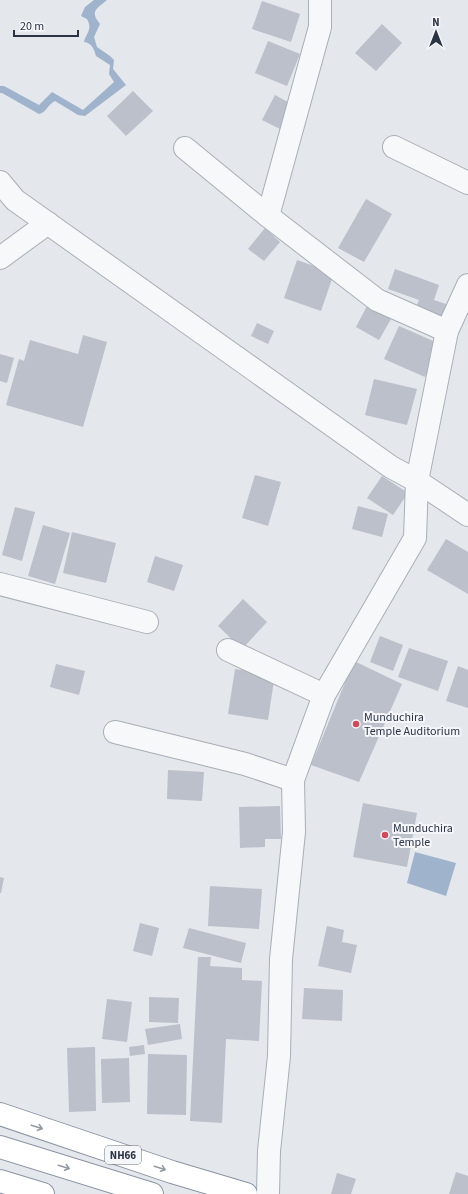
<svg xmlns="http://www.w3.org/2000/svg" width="468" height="1194" font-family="'Source Sans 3',sans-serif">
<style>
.water{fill:#9fb4cc}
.building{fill:#bbc0ca}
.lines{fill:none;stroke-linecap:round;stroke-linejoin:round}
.minor-casing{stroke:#a9aeb7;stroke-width:24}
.highway-casing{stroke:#8b94a3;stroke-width:24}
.minor{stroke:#f7f8fa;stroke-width:22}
.highway{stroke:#fff;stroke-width:22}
.oneway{stroke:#959aa2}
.poi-dot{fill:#d1495b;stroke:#f4f6f9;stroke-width:1.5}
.labels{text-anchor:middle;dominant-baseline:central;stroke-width:4;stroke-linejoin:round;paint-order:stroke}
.shield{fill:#f4f6f9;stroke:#676e7b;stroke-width:1}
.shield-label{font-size:11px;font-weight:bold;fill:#2b3445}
.poi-label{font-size:12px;fill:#2b3445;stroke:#f4f6f9;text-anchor:start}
</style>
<rect width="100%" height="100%" fill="#e4e7ec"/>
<g class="water">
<path d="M94 0H107C103 4 93 9 95 15 95 18 99 22 100 24L94 37 97 47 110 56 114 60 113 69 126 85 85 116 78 115 55 101C48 104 46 113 39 114L2 93H0V86H4L39 105 52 92 83 110 114 82 109 74 110 65 96 56C94 49 92 43 84 42 86 33 93 30 87 19L81 16 85 7Z"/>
<path d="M415 852 456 863 446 896 407 883Z"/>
</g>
<g class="building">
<path d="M262 1 300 14 291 42 252 29Z"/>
<path d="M382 24 402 43 376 71 355 53Z"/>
<path d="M268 41 300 54 287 86 255 73Z"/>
<path d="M133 91 153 111 126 136 107 116Z"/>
<path d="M275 95 295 106 282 130 262 120Z"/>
<path d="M366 199 392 214 364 262 338 248Z"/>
<path d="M265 228 280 242 264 261 248 249Z"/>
<path d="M297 260 334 273 321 311 284 298Z"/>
<path d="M395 269 439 285 434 300 449 305 443 322 414 312 419 300 388 289Z"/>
<path d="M367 306 391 319 379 340 356 327Z"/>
<path d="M257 323 274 331 268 344 251 336Z"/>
<path d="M399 326 440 344 425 377 384 359Z"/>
<path d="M83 335 107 342 83 427 6 405 19 359 24 361 30 340 78 354Z"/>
<path d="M0 354 14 358 7 383 0 381Z"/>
<path d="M374 379 417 389 407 425 365 415Z"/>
<path d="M255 475 281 482 268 526 242 518Z"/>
<path d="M382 476 408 493 393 515 367 498Z"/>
<path d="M358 506 388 514 382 537 352 529Z"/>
<path d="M15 507 35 512 22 561 2 555Z"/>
<path d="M43 525 70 533 55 584 28 576Z"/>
<path d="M72 532 116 543 106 583 63 573Z"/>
<path d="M446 539 468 552V594L427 570Z"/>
<path d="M155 556 183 565 174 591 147 582Z"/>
<path d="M243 599 267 622 242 649 218 626Z"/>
<path d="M380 636 403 645 393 671 370 662Z"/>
<path d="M409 648 448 661 438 691 398 677Z"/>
<path d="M354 661 402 684 359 782 311 765Z"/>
<path d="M56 664 85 671 79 695 50 687Z"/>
<path d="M458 666 468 670V708L446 701Z"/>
<path d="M235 669 275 674 268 720 228 714Z"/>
<path d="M168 770 204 772 202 801 167 799Z"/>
<path d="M363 803 417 813 407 867 353 857Z"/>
<path d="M280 806 281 839H265V847L240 848 239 807Z"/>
<path d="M0 877 4 878 1 893H0Z"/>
<path d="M210 886 262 889 259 929 208 926Z"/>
<path d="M140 923 159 928 152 956 133 951Z"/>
<path d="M327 926 344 930 342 942 357 945 351 973 318 966Z"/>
<path d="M189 928 246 943 241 963 183 948Z"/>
<path d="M198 957H211L210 966 242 968V980L262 981 259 1041 226 1039 222 1123 190 1121Z"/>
<path d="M304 988 343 990 342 1021 302 1019Z"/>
<path d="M149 997 179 998 178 1023 149 1022Z"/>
<path d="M107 999 132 1002 127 1042 102 1039Z"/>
<path d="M180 1024 182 1039 148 1045 145 1029Z"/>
<path d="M144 1045 145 1054 130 1056 129 1047Z"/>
<path d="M95 1047 96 1111 69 1112 67 1048Z"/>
<path d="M148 1054 187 1055 186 1115 147 1114Z"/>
<path d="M129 1058 130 1102 102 1103 101 1059Z"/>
<path d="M456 1172 468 1176V1194H449Z"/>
<path d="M337 1173 356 1179 351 1194H331Z"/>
</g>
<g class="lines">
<defs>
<g id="minor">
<path d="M394 147 468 183"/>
<path d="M185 148 268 216 377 300 447 331"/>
<path d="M0 182 15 200 391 467 417 481 468 515"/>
<path d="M268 216 320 27V0"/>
<path d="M0 258 48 223"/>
<path d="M0 584 147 622"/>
<path d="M228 650 324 695"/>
<path d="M115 732 245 764 293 780"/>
<path d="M268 1194 269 1151 279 1056 281 959 294 832 293 780 324 695 415 538 417 481 447 331 468 285"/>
</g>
<g id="highway">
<path d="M0 1114 172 1172 246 1194"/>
<path d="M0 1147 152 1194"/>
<path d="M0 1181 43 1194"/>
</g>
</defs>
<use href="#minor" class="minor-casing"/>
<use href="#highway" class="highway-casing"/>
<use href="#minor" class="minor"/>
<use href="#highway" class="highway"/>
</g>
<defs><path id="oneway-shaft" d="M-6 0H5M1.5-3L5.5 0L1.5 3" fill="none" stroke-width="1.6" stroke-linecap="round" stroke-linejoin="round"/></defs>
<g class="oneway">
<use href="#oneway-shaft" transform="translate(37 1127) rotate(18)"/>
<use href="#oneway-shaft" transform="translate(64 1167) rotate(17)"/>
<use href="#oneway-shaft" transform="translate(160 1168) rotate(18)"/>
</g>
<g class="poi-dot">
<circle cx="356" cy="724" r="4"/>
<circle cx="385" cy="835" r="4"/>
</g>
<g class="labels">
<rect class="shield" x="105" y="1146" width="36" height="18" rx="3"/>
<g class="shield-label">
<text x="123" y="1155">NH66</text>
</g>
<g class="poi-label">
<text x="364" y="717">Munduchira<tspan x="364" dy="14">Temple Auditorium</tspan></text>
<text x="393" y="828">Munduchira<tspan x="393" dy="14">Temple</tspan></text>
</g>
</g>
<g transform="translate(436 32)" stroke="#f4f6f9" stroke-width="3" paint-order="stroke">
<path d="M0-3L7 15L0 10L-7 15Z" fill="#2b3445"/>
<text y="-6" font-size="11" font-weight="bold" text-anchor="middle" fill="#2b3445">N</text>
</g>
<path d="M14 30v6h64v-6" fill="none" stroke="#2b3445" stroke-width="2"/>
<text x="20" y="30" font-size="12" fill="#2b3445" stroke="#f4f6f9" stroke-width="3" paint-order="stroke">20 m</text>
</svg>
